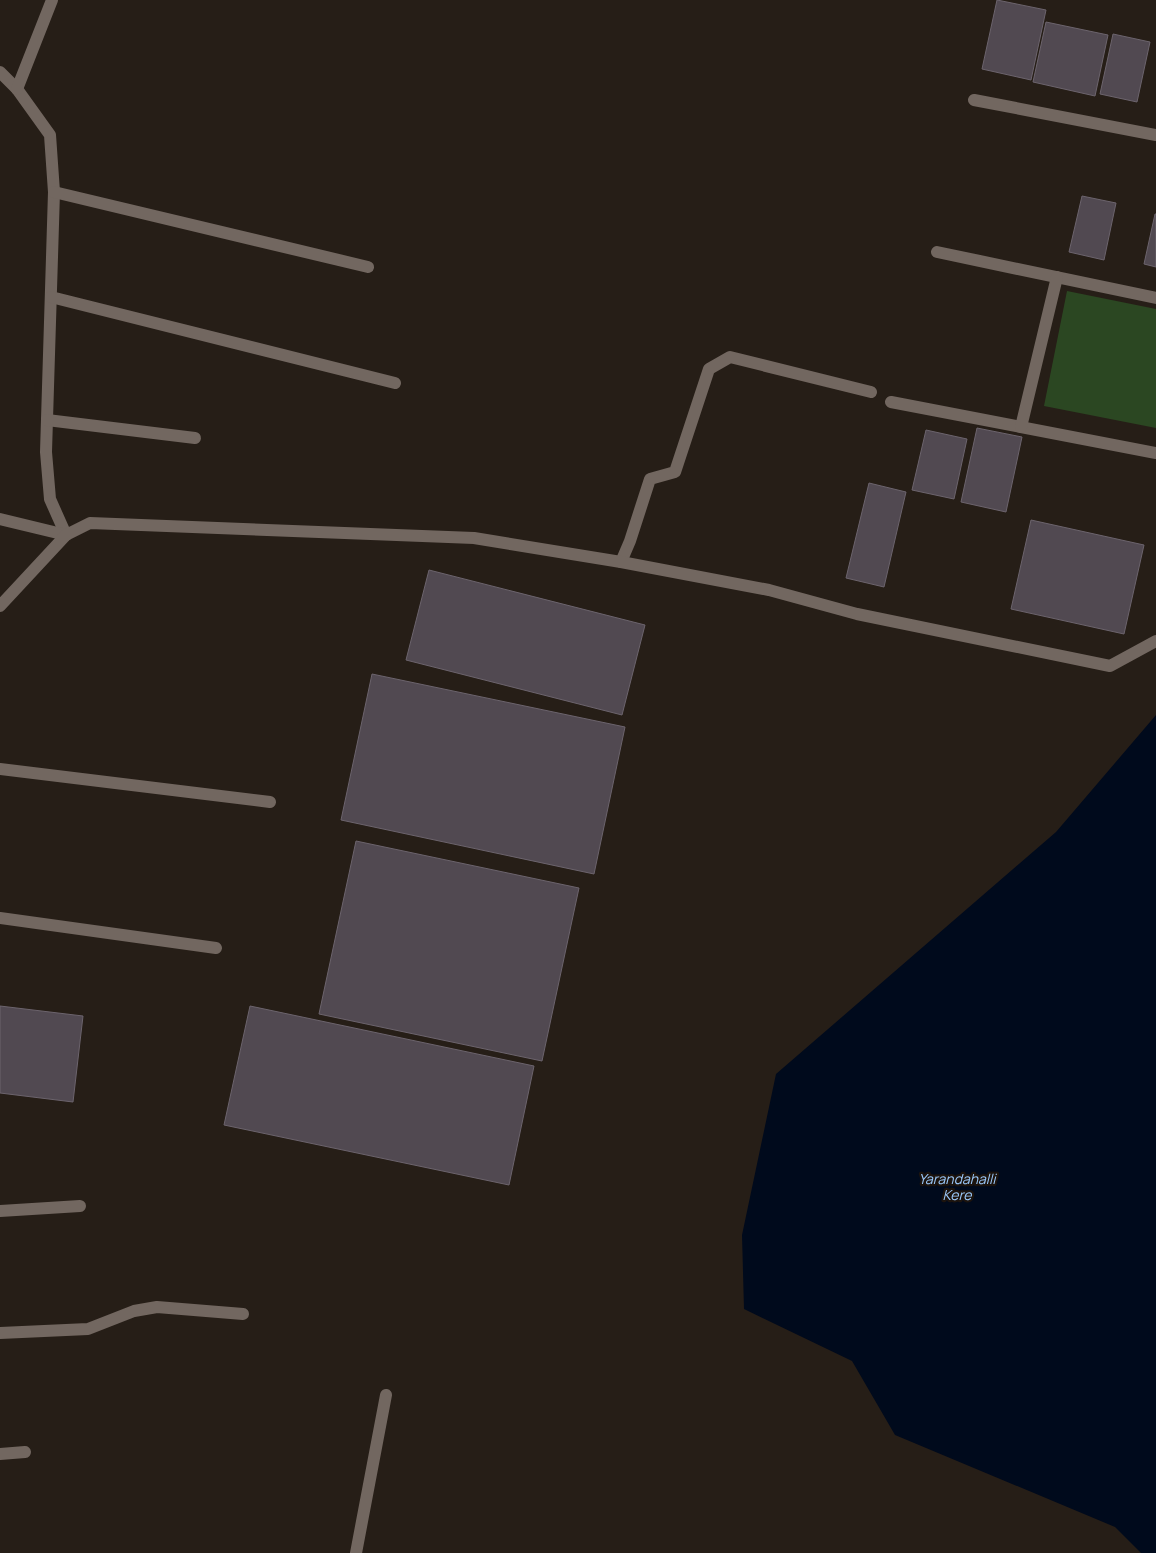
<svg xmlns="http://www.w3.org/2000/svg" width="1156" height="1553" font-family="Manrope,sans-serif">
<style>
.green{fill:#2b4722}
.water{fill:#000a1c}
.building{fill:#514951;stroke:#6c646d}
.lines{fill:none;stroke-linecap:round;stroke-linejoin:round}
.minor{stroke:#726760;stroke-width:12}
.labels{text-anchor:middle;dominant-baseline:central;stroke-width:4.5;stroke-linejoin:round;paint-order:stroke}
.water-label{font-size:14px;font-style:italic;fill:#9ccafc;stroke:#1c140e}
</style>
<rect width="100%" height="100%" fill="#261e17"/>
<path class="green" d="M1067 291 1156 309V428L1044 406Z"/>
<path class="water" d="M1156 715V1553H1141L1115 1527 895 1435 852 1361 744 1309 742 1235 776 1074 1056 832Z"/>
<g class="building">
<path d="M997 0 1046 10 1031 80 982 69Z"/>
<path d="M1046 22 1108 35 1095 96 1033 82Z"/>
<path d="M1113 34 1150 42 1137 102 1100 94Z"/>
<path d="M1082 196 1116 203 1104 260 1069 252Z"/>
<path d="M1155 214H1156V267L1144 264Z"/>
<path d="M977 428 1022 437 1006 512 961 502Z"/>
<path d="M926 430 967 439 954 499 912 490Z"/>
<path d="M869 483 906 492 884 587 846 578Z"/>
<path d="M1031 520 1144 545 1124 634 1011 609Z"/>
<path d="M429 570 645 625 622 715 406 660Z"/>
<path d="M372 674 625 727 594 874 341 820Z"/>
<path d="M356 841 579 888 542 1061 319 1014Z"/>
<path d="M0 1006 83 1016 73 1102 0 1093Z"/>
<path d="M250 1006 534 1066 509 1185 224 1125Z"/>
</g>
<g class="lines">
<g class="minor">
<path d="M0 72 17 89 50 135 54 192 46 452 50 499 66 535"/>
<path d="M17 89 52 0"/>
<path d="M974 100 1156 135"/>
<path d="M54 192 368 267"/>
<path d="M937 252 1156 298"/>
<path d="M51 297 395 383"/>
<path d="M891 402 1156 453"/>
<path d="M47 420 195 438"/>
<path d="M1021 427 1057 277"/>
<path d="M0 519 66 535"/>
<path d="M621 562 630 541 650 479 675 472 709 369 730 357 871 392"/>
<path d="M0 606 66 535 90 523 474 538 621 562 769 590 857 614 1110 666 1156 641"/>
<path d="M0 769 270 802"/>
<path d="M0 918 216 948"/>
<path d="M0 1211 80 1206"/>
<path d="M0 1333 88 1329 134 1311 157 1307 243 1314"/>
<path d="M0 1454 25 1452"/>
<path d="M356 1553 386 1395"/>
</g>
</g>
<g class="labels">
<g class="water-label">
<text x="957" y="1178">Yarandahalli<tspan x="957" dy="16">Kere</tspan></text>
</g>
</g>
</svg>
